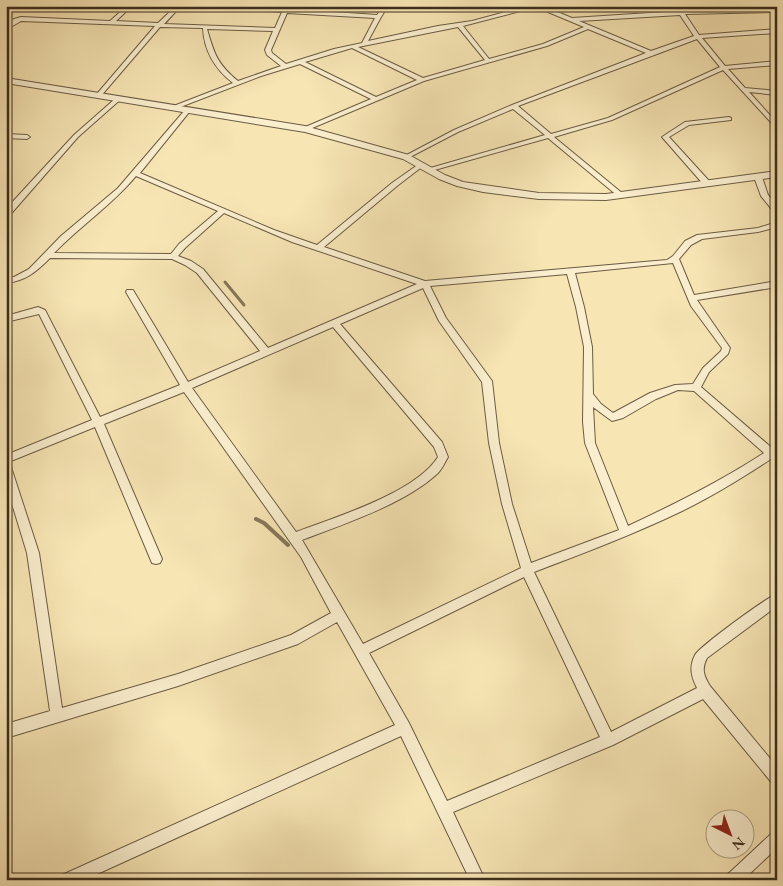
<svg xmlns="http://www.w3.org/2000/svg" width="783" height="886" font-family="'EB Garamond',serif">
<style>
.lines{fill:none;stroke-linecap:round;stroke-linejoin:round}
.stream-far2{stroke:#867759;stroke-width:2}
.stream-far1{stroke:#867759;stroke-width:3}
.stream{stroke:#867759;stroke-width:4}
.minor-casing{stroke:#6b5c43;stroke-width:2}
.tertiary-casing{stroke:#6b5c43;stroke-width:2}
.minor{fill:#faeece;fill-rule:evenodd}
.tertiary{fill:#faeece;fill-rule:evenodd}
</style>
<rect width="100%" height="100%" fill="#f7e5b4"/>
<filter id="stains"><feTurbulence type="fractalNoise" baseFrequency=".004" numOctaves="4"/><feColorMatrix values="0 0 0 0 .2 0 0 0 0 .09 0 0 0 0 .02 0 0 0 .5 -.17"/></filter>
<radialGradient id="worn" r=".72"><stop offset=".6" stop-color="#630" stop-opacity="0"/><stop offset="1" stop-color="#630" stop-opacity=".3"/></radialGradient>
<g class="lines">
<path class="stream-far2" d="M165 24 173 14"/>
<path class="stream-far1" d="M225 282 244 305"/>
<path class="stream" d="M256 519 264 523 288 545"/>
<defs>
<g id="minor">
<path d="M127 6H132L116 21 158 23 176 6H181L164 24 275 28 282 12 210 6 283 9 284 6H289L288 9 377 15 383 6H388L381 17 368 41 438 26 472 21 528 6H543L572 18 681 11 777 8V12L685 14 699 35 777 29V33L702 38 725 66 777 61V65L728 69 745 88 777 91V95L749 92 777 123V129L723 70 612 120 554 137 622 193 623 195 619 197 548 138 431 171H427V169L545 135 513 109 458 132 408 158 403 157 454 130 512 105 646 53 588 29 547 46 424 81 305 131 303 130V128L371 99 300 64 261 76 175 109H171V107L233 83C215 69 204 51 203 28L160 27 100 97 98 98 95 96 96 95 155 26 21 21 6 30V25L14 19 21 17 110 21ZM536 7 584 27 543 44 489 59 463 26ZM287 13 375 18 362 43 334 49 286 64 272 53 271 50ZM680 15 694 36 651 51 579 21ZM458 27 485 60 423 78 358 47ZM207 29 273 31 265 50 267 55 281 66 238 81C217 64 214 53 207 29ZM697 39 720 67 608 118 551 134 518 106ZM352 48 417 80 376 97 305 62Z"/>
<path d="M116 98 121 99 78 137 9 216H6V209L74 135Z"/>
<path d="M187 109 190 111 140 173 274 230 317 245 392 183 419 164H423V166L397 186 324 247 425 281 667 260 673 256 685 241 697 235 758 228 777 222V227L758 232 702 239 691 245 679 259 694 295 777 281V287L697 300 730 348 728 354 709 372 701 387 772 448 777 446V461L771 459C742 478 713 496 682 511 634 534 584 553 534 572L611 732 697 688C691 676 689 667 695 655 699 647 767 597 777 594V606L707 658C701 669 704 676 710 686L777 767V785L772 783 703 699 613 745 453 812 485 880H470L401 736 84 880H60L62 875 395 725 337 622 298 644 178 686 6 738V724L50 711 27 553 6 484V455L92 420 39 314 6 322V316L38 307 45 310 100 417 180 385 126 292 127 290H133L188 382 260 351 197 273 185 265 172 259 50 258C37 271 26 281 6 283V277H14L29 269 61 236 118 188 185 110ZM136 176 218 211 179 244 171 254 54 253C80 226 112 205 136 176ZM224 213 292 242 417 284 268 348 203 269 191 261 178 256 185 248ZM673 263 691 306 719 344 722 348 721 351 703 368 693 384 675 385 650 393 613 413 601 404 593 394 592 347 584 307 575 273ZM567 274 576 307 584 347 583 422 585 443 619 530 531 563 512 504 499 443 492 381 446 318 430 286ZM423 288 439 321 482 382 489 443 502 504 521 568 363 644 302 540C344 524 405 504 438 473 442 469 445 462 448 457L442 442 340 324ZM333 327 434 447 438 457C415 493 336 517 296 532L192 388ZM678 390 694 391 764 453C721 481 675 504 628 526L595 443 593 407 612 421 623 418 656 399ZM184 392 301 557 331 613 291 635 178 674 62 708 39 553 11 467 10 464 6 463 95 427 152 563 156 564 160 563 162 559 104 424ZM524 577 600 737 447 801 409 723 369 653Z"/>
<path d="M729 117 731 118V120L689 125 669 137 711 183 704 185 662 137 685 122Z"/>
<path d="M6 134 27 135 30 137 27 139 6 138Z"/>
<path d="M758 175 762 177 768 195 777 205V212H774L761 196 754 177Z"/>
<path d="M777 831V848L743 880H725L727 875 772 833Z"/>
</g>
<path id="tertiary" d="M6 78 305 126 409 155 445 175 463 182 539 193 606 194 777 171V177L606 200 539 199 483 192 457 186 439 179 403 159 305 132 6 83Z"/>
</defs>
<use href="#minor" class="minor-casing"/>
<use href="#tertiary" class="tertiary-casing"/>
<use href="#minor" class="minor"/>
<use href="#tertiary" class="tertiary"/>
</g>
<rect width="783" height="886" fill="none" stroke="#f7e5b4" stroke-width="25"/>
<rect x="8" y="8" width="768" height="871" fill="none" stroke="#3c2e1d" stroke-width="2.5"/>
<rect x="12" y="12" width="758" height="861" fill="none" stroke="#3c2e1d"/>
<g transform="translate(730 834) rotate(138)"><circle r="24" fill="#faeece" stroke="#aea187"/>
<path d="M0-4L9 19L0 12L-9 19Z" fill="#8f2418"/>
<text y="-8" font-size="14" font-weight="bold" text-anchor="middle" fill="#3c2e1d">N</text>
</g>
<rect width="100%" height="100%" filter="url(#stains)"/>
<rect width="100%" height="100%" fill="url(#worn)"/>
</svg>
